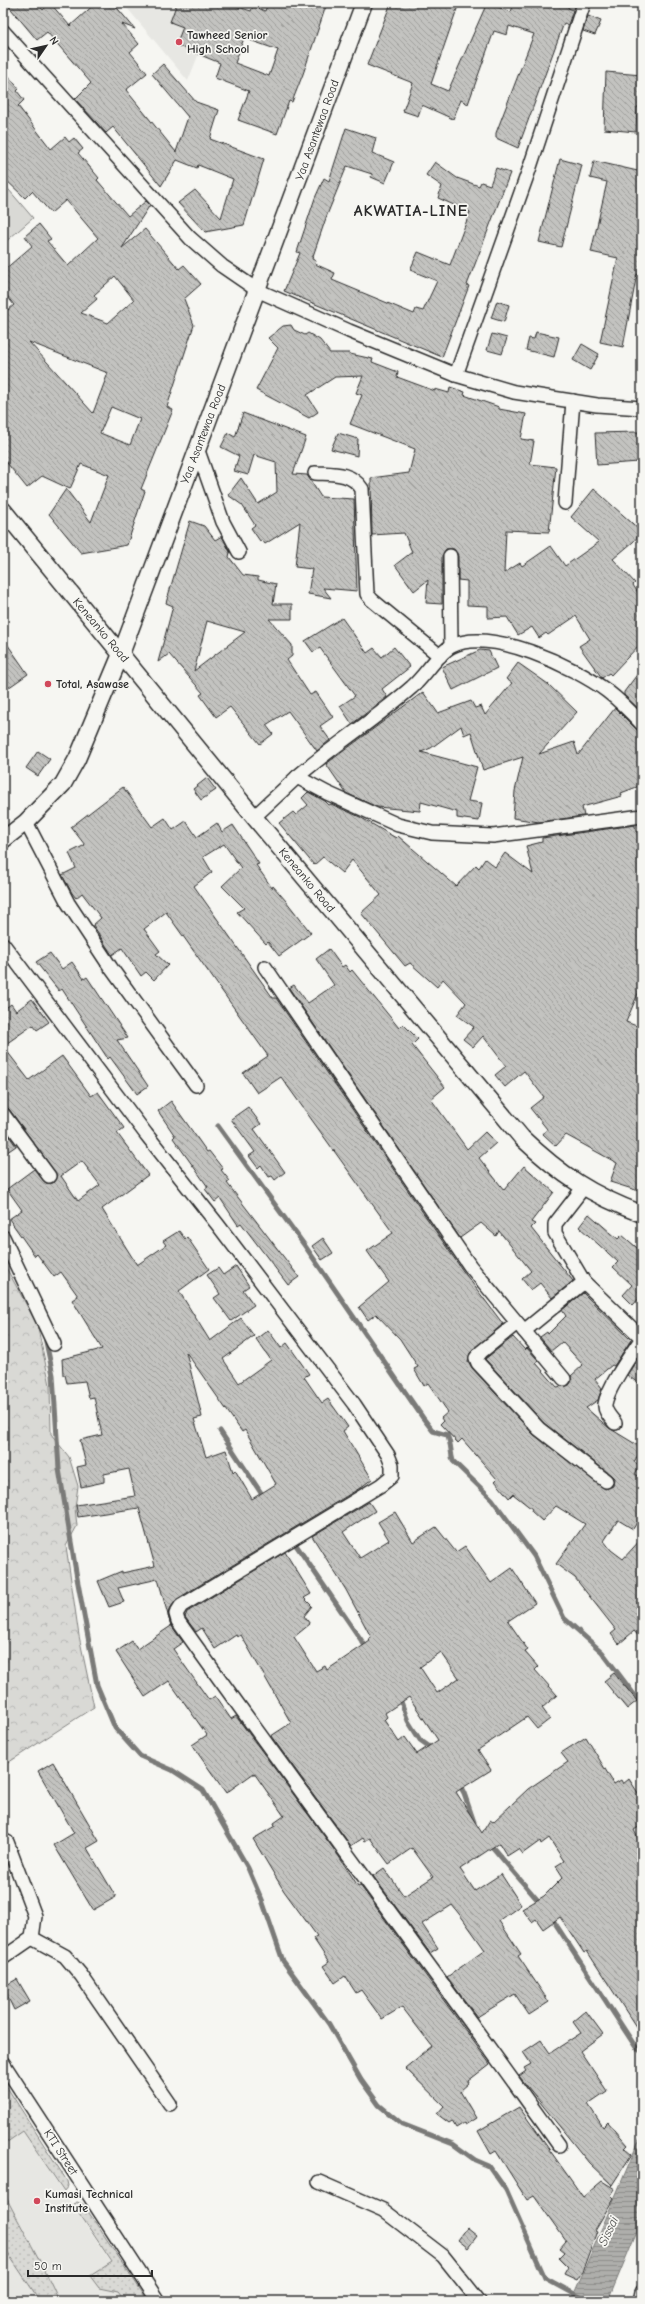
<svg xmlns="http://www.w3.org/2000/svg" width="645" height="2304" font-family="'Comic Neue',sans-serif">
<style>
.built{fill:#e7e7e3}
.grass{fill:url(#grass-dots);stroke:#828280}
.forest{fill:url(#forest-crowns);stroke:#828280}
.park{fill:#d9d9d5;stroke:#828280}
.water{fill:url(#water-rules);stroke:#7a7a78}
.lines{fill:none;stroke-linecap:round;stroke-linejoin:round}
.stream{stroke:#7a7a78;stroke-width:5}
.building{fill:url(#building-back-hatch);stroke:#2b2b2b;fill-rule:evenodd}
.minor-casing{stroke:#2b2b2b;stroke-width:16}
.tertiary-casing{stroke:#2b2b2b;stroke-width:19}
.minor{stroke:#f6f6f2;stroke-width:13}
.tertiary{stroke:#f6f6f2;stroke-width:16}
.poi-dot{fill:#d1495b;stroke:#f6f6f2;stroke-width:1.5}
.labels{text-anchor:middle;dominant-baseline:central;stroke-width:3.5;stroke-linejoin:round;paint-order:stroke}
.poi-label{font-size:12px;font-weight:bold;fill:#2b2b2b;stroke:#f6f6f2;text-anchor:start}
.street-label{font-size:12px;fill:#2b2b2b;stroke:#f6f6f2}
.water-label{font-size:13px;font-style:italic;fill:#525251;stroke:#f6f6f2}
.district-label{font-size:16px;font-weight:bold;letter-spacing:1px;fill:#2b2b2b;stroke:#f6f6f2}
</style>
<defs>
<pattern id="grass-dots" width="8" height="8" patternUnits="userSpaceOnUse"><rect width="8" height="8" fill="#d9d9d5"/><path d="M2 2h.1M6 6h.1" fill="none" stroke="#babab7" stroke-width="1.8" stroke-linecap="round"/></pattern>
<pattern id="forest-crowns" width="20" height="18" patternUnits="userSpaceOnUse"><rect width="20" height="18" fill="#d9d9d5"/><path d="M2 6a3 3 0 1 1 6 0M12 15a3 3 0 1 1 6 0" fill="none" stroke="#babab7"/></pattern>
<pattern id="water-rules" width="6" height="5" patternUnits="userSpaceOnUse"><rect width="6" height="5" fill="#aeaeab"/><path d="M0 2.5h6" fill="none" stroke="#8e8e8b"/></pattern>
<pattern id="building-back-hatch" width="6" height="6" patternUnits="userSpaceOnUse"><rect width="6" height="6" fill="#c3c3c0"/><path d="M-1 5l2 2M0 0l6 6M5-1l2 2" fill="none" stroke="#9f9f9c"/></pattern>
</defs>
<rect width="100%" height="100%" fill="#f6f6f2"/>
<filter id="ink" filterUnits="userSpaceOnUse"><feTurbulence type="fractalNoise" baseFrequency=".025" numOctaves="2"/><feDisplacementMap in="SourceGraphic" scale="8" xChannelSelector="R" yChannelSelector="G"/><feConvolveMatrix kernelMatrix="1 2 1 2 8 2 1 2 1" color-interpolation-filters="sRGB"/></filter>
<g filter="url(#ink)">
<g class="built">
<path d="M123 3H219L188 81Z"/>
<path d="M3 2102 137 2301H3Z"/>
</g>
<g class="grass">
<path d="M3 2081 67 2181 68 2186 64 2191 23 2131 3 2145Z"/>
<path d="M3 2191C21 2228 43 2263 59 2301H40L3 2246Z"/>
<path d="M77 2202 83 2204 148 2301H125L118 2292 99 2288 90 2276 112 2262 73 2204Z"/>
</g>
<path class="forest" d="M3 1262 37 1324 50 1385 51 1434 69 1457 78 1486 75 1508 77 1526 66 1546 79 1636 94 1707 3 1766Z"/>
<path class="park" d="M3 183 33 218 3 244Z"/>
<path class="water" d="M642 2133V2219L608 2301H571Z"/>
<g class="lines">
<g class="stream">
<path d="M218 1126 305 1246 423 1418 433 1431 447 1435C452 1445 450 1451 453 1461L492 1499 534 1556 564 1618 602 1652 642 1705"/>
<path d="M45 1337 53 1375 59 1469 77 1578 97 1685 115 1728 140 1756 172 1770 203 1790 248 1868 263 1903 283 1961 329 2024 361 2080 379 2105 402 2124 453 2144 475 2160 489 2166 506 2190 545 2278 580 2297"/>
<path d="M220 1431 265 1499"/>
<path d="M296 1545 368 1650"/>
<path d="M399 1696 408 1721 420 1740 434 1750"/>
<path d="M459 1784 464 1793 474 1822"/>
<path d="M488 1842 541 1904"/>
<path d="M551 1917 635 2046 642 2052"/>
</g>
</g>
<g class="building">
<path d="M6 3H37L43 10 50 3 70 26 96 3H113L135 29 122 24 139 44 130 52 147 73 126 90 176 152 188 117 152 74 163 64 196 102 219 110 210 139 264 159 244 225 205 232 178 203 195 190 221 218 233 179 198 165 197 168 177 160 161 186 113 127 106 133 75 99 91 83 47 32 37 40Z"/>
<path d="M177 3H226L251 11 253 6 265 11 268 3H327L303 74 292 102 289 101 277 134 238 120 249 91 215 78 220 63 176 45 183 27 170 22ZM244 38 278 50 269 76 235 63Z"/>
<path d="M391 3H459L431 84 448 91 487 3 511 12 514 3H569L568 8 573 10 568 25 564 23 518 148 496 138V133L534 34 509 26 507 35 494 31 468 104 461 100 453 119 422 105 418 116 403 111 413 83 367 65Z"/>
<path d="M588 16 601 21 595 35 583 31Z"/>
<path d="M3 69 19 89 17 91 24 100 18 106 51 149 65 137 69 142 74 138 83 149 78 153 99 178 97 180 128 216 146 201 150 205 122 248 145 229 179 269 184 265 201 284 184 299 194 325 167 407 173 410 141 489 145 491 127 545 81 553 49 514 66 489 91 522 109 475 81 464 70 489 42 476 27 488 3 458V314L14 305 3 291V271L32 246 25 236 39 224 51 239 47 241 68 266 98 238 66 200 51 213 32 191 25 198 3 177ZM115 276 134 300 108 323 81 313 97 299 94 295ZM29 342 108 373 93 413ZM111 407 140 419 130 445 100 433Z"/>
<path d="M606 72 642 75V107H637L636 132 604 129Z"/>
<path d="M346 128 376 138 372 153 394 162 385 183 371 177 372 174 347 166 327 215 312 259 316 261 315 264 335 273 332 280 414 314 416 309 423 311 437 281 410 270 418 252 450 265 470 212 438 198 442 186 426 175 435 162 457 178 479 186 481 182 490 185 496 168 510 173 467 285 469 286 442 357 284 291 300 253 297 252 315 198 324 178 329 181Z"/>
<path d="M560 159 582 165 561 247 539 242Z"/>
<path d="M594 161 642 172V276L637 274 623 347 600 342 618 258 591 252 607 182 590 178Z"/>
<path d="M497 301 509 305 504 322 491 318Z"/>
<path d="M291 325 294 330 305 335 308 333 320 340 330 353H350V354L373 359 372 362 398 372 397 377 435 391V389L449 393 450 387 465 392 464 395 499 407V409L526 414 521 439 534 441 530 464 556 467 549 532 506 530 504 573 520 563 522 566 551 546 565 566 599 542 571 517 594 489 642 532 633 542 613 559 635 583 633 585 642 599V642L611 675 609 673 602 678 579 646 590 639 576 616 548 635 546 633 539 638 532 627 518 635 507 617 488 618V606L467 605V581L458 580V556L454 549H446L442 556V604L426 603 428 580 414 591 395 565 412 552 404 533 372 535 371 478 409 473 415 449 350 424 362 395 356 393 363 376 335 377 307 395 318 412 309 418 256 390 278 348 268 338 283 326Z"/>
<path d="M536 332 559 337 554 357 526 350 529 338 534 339Z"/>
<path d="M492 334 507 338 502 354 487 350Z"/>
<path d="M582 344 599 354 590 370 573 360Z"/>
<path d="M243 413 306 437 293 474 307 475 321 497 354 499 357 591 323 588 331 598 308 594 312 569 295 567 300 522 265 544 262 540 260 541 251 528 255 525 242 505 228 495 241 478 258 504 277 492 276 462 254 455 248 475 234 471 239 456 221 447 228 433 235 437Z"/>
<path d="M637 432 642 433V457H638L639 462 597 465 595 433Z"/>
<path d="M338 433 358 439 357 456 331 449Z"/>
<path d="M190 521 204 526 215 540 222 536 230 552 229 557 243 575 258 577V580L276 584 273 604H292V619H269L292 645V656L287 660 310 695 316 692 333 717 320 726 330 740 317 751 288 711 266 725 273 734 260 744 230 707 216 717 200 695 203 693 169 654 158 662 173 606 166 603ZM207 621 245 632 194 671Z"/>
<path d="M342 618 367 653 374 648 382 657 394 647 410 667 382 689 387 697 352 724 340 706 355 696 320 648 313 652 305 641Z"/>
<path d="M3 638 28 674 8 688 3 681Z"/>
<path d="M480 650 489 651 497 668 453 690 442 667Z"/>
<path d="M518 663 548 684 577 712 539 754 574 742 578 755 615 708 636 729 642 732V785L621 793 622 796 582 807 584 816 539 822 513 818 515 791 523 757 483 770 471 732 464 735 461 726 431 748 421 752 477 767 468 801 482 803 479 821 457 818V812L421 802 420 811 377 807 346 793 326 764 423 692 438 713 471 701 475 708 481 706 485 715 512 683 506 679Z"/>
<path d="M642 668V712L624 695V692Z"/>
<path d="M38 751 50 759 38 776 26 768Z"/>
<path d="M207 778 216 790 201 800 193 789Z"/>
<path d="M123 787 152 827 165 818 173 830 186 821 197 837 217 823 222 832 233 825 259 864 256 865 272 888 273 886 286 901 311 933 279 956 268 942 266 944 237 912 244 908 222 886 241 868 224 844 203 857 212 872 194 886 273 998H276L463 1271 503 1324 470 1353 468 1361 472 1368 534 1435 605 1489 613 1486 614 1478 611 1475 544 1423 485 1359 513 1337 525 1350 527 1348 539 1361 536 1363 557 1387 569 1385 572 1381 571 1376 583 1365 562 1342 551 1351 540 1337 547 1332 548 1334 566 1316 562 1310 583 1293 631 1340 614 1366 612 1365 595 1379 602 1388 598 1400 586 1408 609 1428 642 1448 634 1462 640 1465 635 1474 642 1478V1514L633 1529 618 1520 604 1541 611 1550 623 1559 642 1538V1640L634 1631 619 1644 611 1634 616 1630 575 1578 556 1564 585 1524 556 1506 542 1521 531 1511 532 1509 513 1494 509 1498 495 1481 497 1479 462 1439 458 1443 440 1424 443 1421 441 1418 448 1412 428 1383 424 1386 414 1369 418 1367 400 1339 376 1314 368 1320 359 1307 389 1282 367 1251 393 1233 281 1077 257 1093 243 1073 268 1056 166 912 144 929 160 951 156 954 168 965 154 980 146 972 141 976 122 948 112 955 93 925 101 918 82 893 76 898 72 893 62 875 76 868 69 853 85 845 71 827Z"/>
<path d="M308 792 325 801 329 805 331 804 360 817 396 838 398 836 456 886 476 865 479 868 485 859 495 867 505 853 533 874 526 846 542 842V838L635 825 636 832 642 831V984L626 1022 642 1028V1192L610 1182 617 1163 566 1135 556 1146 543 1134 547 1129 530 1108 544 1097 524 1071 505 1087 495 1075 506 1066 483 1036 473 1047 463 1039 474 1027 457 1015 466 1003 443 979 437 987 410 963 405 966 361 913 381 895 352 860 342 873 323 857 314 865 279 823 293 812 296 815 308 805 302 798Z"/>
<path d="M329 949 342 967 345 965 350 972 352 970 399 1028 403 1024 418 1039 412 1045 445 1087 431 1099 467 1149 485 1132 496 1143 479 1158 504 1190 524 1166 554 1192 531 1222 535 1224 531 1228 573 1281 552 1298 540 1283 531 1290 522 1279 531 1271 499 1231 496 1236 481 1223 460 1238 289 988 294 985 308 1003 334 985 316 959Z"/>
<path d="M50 953 62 969 72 962 84 979 87 977 128 1038 117 1040 148 1086 137 1094 110 1057 108 1059 62 989 59 991 36 962Z"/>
<path d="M32 999 49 1022 37 1030 33 1025 3 1046 29 1080 62 1056 91 1096 98 1092 124 1128 117 1133 148 1175 102 1209 137 1265 166 1245 163 1241 179 1231 185 1239 187 1237 209 1269 179 1291 210 1341 241 1318 254 1336 223 1359 239 1383 271 1360 256 1339 268 1330 281 1348 287 1343 309 1374 304 1377 322 1403 328 1399 348 1427 343 1431 372 1479 360 1488 177 1599 169 1610 168 1616 171 1625 183 1642 173 1649 209 1700 215 1696 231 1719 236 1716 338 1855 358 1886 360 1885 490 2064 468 2081 469 2083 460 2091 476 2118 465 2125 464 2123 456 2128 452 2121 449 2123 437 2114 444 2106 405 2068 432 2046 402 2007 382 2019 361 1990 356 1993 345 1976 335 1983 323 1966 329 1962 313 1938 317 1936 284 1891 253 1839 275 1826 274 1823 284 1816 254 1773 226 1793 192 1745 207 1735 169 1681 145 1697 116 1652 132 1641 137 1649 171 1626 158 1579 118 1588 124 1602 109 1607 98 1581 122 1571V1573L155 1566 139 1508 78 1517 76 1505 135 1496 129 1469 104 1474V1482L81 1487 77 1467 86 1465 80 1440 102 1435 94 1397 89 1398 85 1381 67 1383 65 1375H63L62 1359 102 1349 72 1300 78 1296 61 1272 54 1277 37 1254 35 1256 9 1219 22 1210 7 1189 34 1169 46 1183H53L57 1175 9 1109 3 1106V1010L11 1004 16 1011ZM82 1161 100 1185 78 1201 61 1176ZM186 1352 242 1432 245 1430 276 1484 252 1499 235 1470 233 1472 226 1450 206 1457 194 1419 202 1417Z"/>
<path d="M171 1101 207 1152 209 1151 223 1169 221 1170 230 1181 227 1183 299 1277 288 1285 241 1223 238 1225 220 1198 215 1202 205 1189 208 1187 173 1138 175 1136 158 1111Z"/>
<path d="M248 1107 261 1124 254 1129 285 1172 275 1180 272 1176 269 1177 261 1165 258 1168 249 1156 255 1152 231 1119Z"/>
<path d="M3 1127 16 1146 3 1155Z"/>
<path d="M589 1214 618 1239 622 1235 642 1252V1295L633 1305 623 1295 632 1285 613 1267 618 1262 579 1227Z"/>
<path d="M323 1238 333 1253 322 1260 312 1246Z"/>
<path d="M236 1266 249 1286 243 1290 254 1305 231 1321 214 1298 220 1294 207 1275 218 1268 223 1275Z"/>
<path d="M642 1352V1386L627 1375Z"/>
<path d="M369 1502 375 1511 343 1532 360 1558 389 1540 378 1522 395 1512 413 1542 436 1527 456 1552 465 1546 491 1583 512 1568 535 1603 508 1621 528 1650 525 1652 538 1667 535 1670 557 1695 542 1708 550 1719 537 1729 527 1717 478 1750 491 1770 456 1792 482 1833 490 1820 493 1822 528 1789 568 1762 561 1753 586 1737 614 1784 621 1780 623 1784 629 1779 642 1799V1825L634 1830 642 1847V2036L587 1951 584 1953 560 1917 543 1929 536 1919 532 1922 522 1909 544 1896 563 1877 556 1866 564 1861 549 1838 541 1844 540 1841 522 1854 518 1849 507 1856 499 1843 460 1869 475 1891 501 1874 521 1905 499 1921 521 1954 518 1956 549 2002 529 2015 515 1994 477 2017 447 1977 485 1950 463 1919 452 1905 422 1924 438 1948 430 1953 373 1876 384 1868 404 1896 433 1877 412 1848 389 1864 370 1838 365 1841 363 1838 351 1846 271 1736 291 1723 241 1635 237 1637 236 1635 215 1649 202 1628 196 1632 185 1617 187 1612 285 1552 311 1594 304 1598 312 1606 304 1616 310 1624 294 1637 316 1671 325 1666 327 1670 370 1641 368 1639 371 1637 346 1590 312 1536ZM441 1652 459 1678 437 1693 420 1667ZM409 1697 438 1740 417 1754 405 1737 399 1742 384 1720 387 1717 385 1713Z"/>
<path d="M614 1673 637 1701 627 1709 604 1681Z"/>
<path d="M53 1762 99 1841 87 1848 116 1897 93 1910 54 1845 74 1833 38 1771Z"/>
<path d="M17 1979 30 2001 14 2010 3 1987Z"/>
<path d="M586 2011 603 2034 580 2051 607 2091 588 2104 603 2127 608 2122 628 2145 625 2148 632 2154 612 2185 589 2163 519 2076 526 2071 524 2068 531 2064 523 2052 541 2040 550 2053 581 2033 573 2022Z"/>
<path d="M519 2107 583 2197 602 2181 615 2189 611 2195 614 2198 595 2230 597 2231 582 2272 577 2280 564 2274 568 2267 559 2258 565 2252 560 2248 566 2241 534 2196 527 2200 496 2151 491 2154 478 2131Z"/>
<path d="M467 2228 477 2236 468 2248 458 2240Z"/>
</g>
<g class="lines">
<defs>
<g id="minor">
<path d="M3 31 190 238 222 266 257 290 349 331 456 375 514 392 597 405 642 408"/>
<path d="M456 375 529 170 584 3"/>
<path d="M197 448 223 522 239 552"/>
<path d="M315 473C334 474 351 472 362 489L367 594 372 600 440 656"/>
<path d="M565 503 573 401"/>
<path d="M450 556 451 646"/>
<path d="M297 777C334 745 376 719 412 687 425 676 438 653 452 646 491 627 575 667 607 691 620 701 631 712 642 724"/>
<path d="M254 817 297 777 327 793 398 825 432 833 493 836 642 816"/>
<path d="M26 822 68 903 111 968 196 1085"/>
<path d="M3 944 146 1134 218 1225 354 1404 388 1455 392 1465V1476L381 1485 181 1606 176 1614 178 1621C303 1797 434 1969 559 2145"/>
<path d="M265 967 470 1266 564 1379"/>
<path d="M3 1114 49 1176"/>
<path d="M583 1188 555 1224V1233L584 1282 642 1338"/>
<path d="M3 1237 54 1344"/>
<path d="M517 1323 481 1352 476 1358 478 1363 539 1429 606 1481"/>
<path d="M524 1331 584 1282"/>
<path d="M615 1423C610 1417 604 1411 605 1404 608 1387 632 1353 642 1338"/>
<path d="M32 1938 65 1956 81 1975 170 2104"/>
<path d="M3 1958 32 1938 35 1916 7 1842"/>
<path d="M3 2063 158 2301"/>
<path d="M319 2182 383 2210 443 2256 479 2301"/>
<path d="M640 2301 642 2292"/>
</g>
<g id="tertiary">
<path d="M3 510 254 817 522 1138C561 1175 591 1195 642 1214"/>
<path d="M3 840 26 822 63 784 77 759 121 654 364 3"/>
</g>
</defs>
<use href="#minor" class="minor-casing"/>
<use href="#tertiary" class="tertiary-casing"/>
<use href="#minor" class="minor"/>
<use href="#tertiary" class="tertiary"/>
</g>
</g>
<g class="poi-dot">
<circle cx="179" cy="42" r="4"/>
<circle cx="48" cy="684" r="4"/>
<circle cx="37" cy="2201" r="4"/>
</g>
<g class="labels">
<g class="poi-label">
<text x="187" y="35">Tawheed Senior<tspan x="187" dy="14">High School</tspan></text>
<text x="56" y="684">Total, Asawase</text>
<text x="45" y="2194">Kumasi Technical<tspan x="45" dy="14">Institute</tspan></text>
</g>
<g class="street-label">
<text transform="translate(317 130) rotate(-70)">Yaa Asantewaa Road</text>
<text transform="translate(203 434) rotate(-69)">Yaa Asantewaa Road</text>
<text transform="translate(101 630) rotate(50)">Keneanko Road</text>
<text transform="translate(307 880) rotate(50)">Keneanko Road</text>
<text transform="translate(61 2152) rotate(57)">KTI Street</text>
</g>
<g class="water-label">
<text transform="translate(608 2231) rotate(-65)">Sissai</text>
</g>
<g class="district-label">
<text x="411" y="211">AKWATIA-LINE</text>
</g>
</g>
<rect width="645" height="2304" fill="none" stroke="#f6f6f2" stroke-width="16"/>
<rect x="8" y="8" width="629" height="2288" fill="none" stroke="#2b2b2b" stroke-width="1.5" filter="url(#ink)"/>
<g transform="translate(46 46) rotate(56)" stroke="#f6f6f2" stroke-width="3" paint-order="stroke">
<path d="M0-3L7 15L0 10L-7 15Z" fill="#2b2b2b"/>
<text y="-6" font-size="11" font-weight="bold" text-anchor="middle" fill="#2b2b2b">N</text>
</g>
<path d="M28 2270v6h124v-6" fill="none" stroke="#2b2b2b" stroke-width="2"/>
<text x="34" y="2270" font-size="12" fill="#2b2b2b" stroke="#f6f6f2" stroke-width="3" paint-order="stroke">50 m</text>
</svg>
